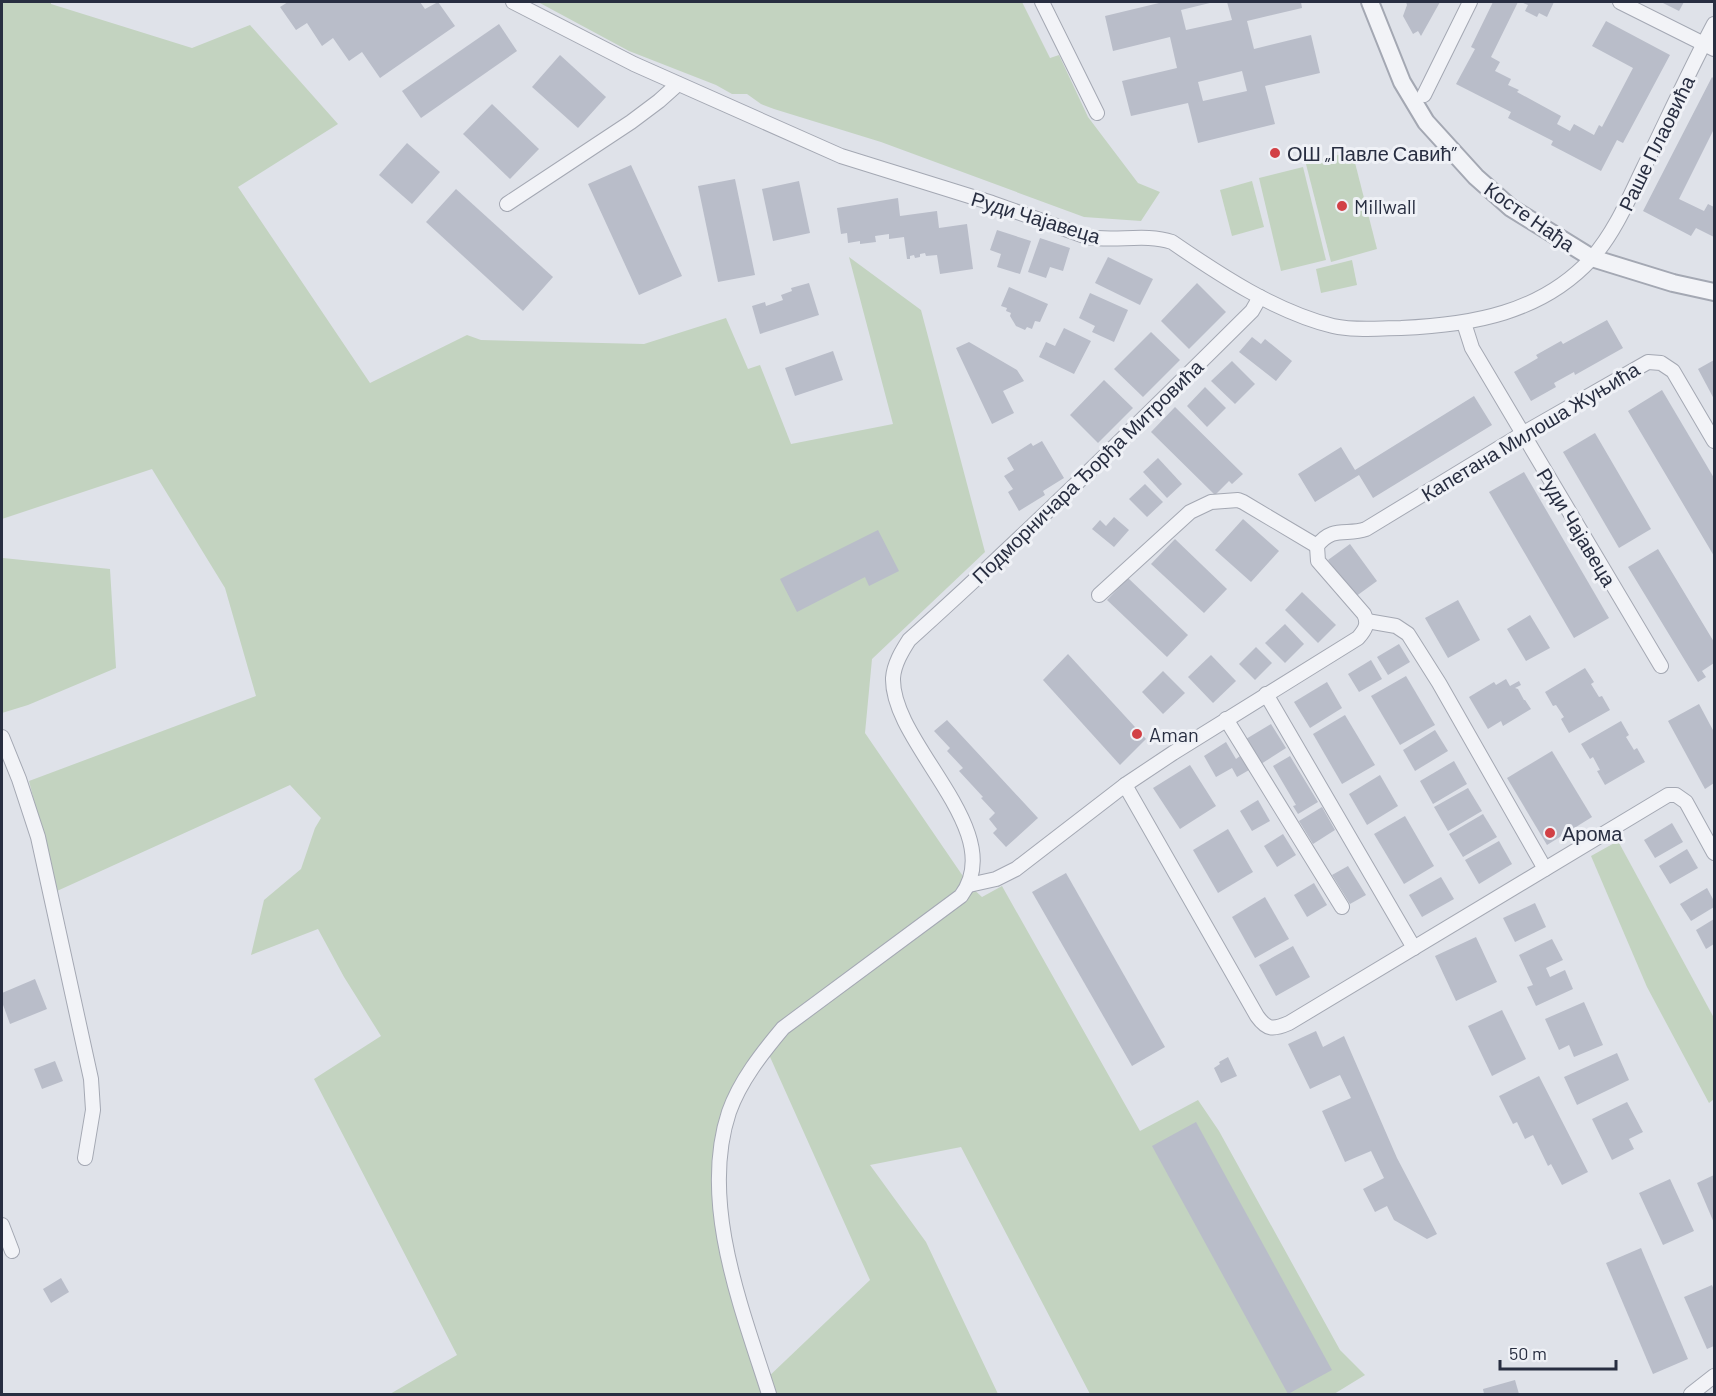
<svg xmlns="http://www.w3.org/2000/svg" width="1716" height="1396" font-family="Barlow,sans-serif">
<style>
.green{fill:#c3d3c0;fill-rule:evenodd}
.building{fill:#b9bdc9;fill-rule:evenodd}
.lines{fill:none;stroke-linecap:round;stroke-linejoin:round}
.minor-casing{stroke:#a4a8b3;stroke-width:16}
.tertiary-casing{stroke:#a4a8b3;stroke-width:20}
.minor{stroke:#f2f3f7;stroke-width:14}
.tertiary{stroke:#f2f3f7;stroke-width:16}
.poi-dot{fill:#d24146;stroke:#eff1f6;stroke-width:2}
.labels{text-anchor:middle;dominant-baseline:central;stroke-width:6;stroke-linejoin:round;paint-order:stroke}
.street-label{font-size:20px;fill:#282e41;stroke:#eff1f6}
.poi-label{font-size:20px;fill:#282e41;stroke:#eff1f6;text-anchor:start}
</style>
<rect width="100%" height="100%" fill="#dfe2e9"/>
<g class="green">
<path d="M2 2H51V4L192 48 250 25 338 124 238 187 370 383 467 335 481 340 644 344 726 318 748 369 760 365 791 444 893 424 849 257 921 310 985 552 872 659 865 733 969 885 982 897 1002 886 1140 1131 1198 1100 1219 1131 1340 1350 1365 1375 1334 1394H1090L961 1147 870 1165 926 1242 998 1394H390L457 1355 314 1079 381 1036 344 977 318 929 251 955 264 900 301 869 315 828 321 818 290 785 57 891 29 781 256 696 225 588 152 469 2 519ZM766 1048 870 1280 765 1380 720 1212 729 1112Z"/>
<path d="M538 2H1022L1050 58 1059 55 1088 117 1138 183 1160 192 1141 221 1084 217 881 142 774 109 761 104 747 94H732L716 85 629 51Z"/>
<path d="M1352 151 1377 249 1331 262 1306 164Z"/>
<path d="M1303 167 1326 260 1281 271 1259 178Z"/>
<path d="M1252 181 1264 227 1232 236 1220 190Z"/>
<path d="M1352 260 1357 285 1321 293 1316 269Z"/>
<path d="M2 556 3 558 110 569 116 668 28 705 2 713Z"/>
<path d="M1618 841 1714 1018V1099L1709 1103 1647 987 1591 856Z"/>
</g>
<g class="building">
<path d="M288 2H420L425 9 438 2 455 26 380 78 362 52 349 61 333 38 322 46 307 23 296 30 280 7Z"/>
<path d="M1159 2H1214L1181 10 1186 30 1232 20 1227 2H1301L1302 8 1247 21 1254 49 1311 35 1320 73 1265 86 1275 124 1198 143 1188 103 1131 116 1122 81 1177 68 1170 37 1113 51 1105 16 1159 3ZM1242 71 1247 91 1203 101 1198 82Z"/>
<path d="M1406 2H1440L1421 36 1418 31 1413 34 1403 16 1407 5Z"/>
<path d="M1493 2H1518L1491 57 1500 62 1495 71 1511 79 1508 85 1519 90 1517 92 1561 116 1557 124 1570 131 1574 124 1594 135 1599 125 1602 127 1633 68 1592 46 1606 21 1670 55 1623 143 1617 140 1601 171 1551 145 1553 141 1508 118 1511 112 1456 84 1475 49 1471 47Z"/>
<path d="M1521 2H1554L1547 17 1539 13 1537 17 1525 11 1528 5Z"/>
<path d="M1661 2H1684L1679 11Z"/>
<path d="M499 24 517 51 421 118 402 91Z"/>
<path d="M560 55 606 97 578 128 532 87Z"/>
<path d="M1712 77 1714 79V129L1679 199 1704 211 1708 204 1714 207V237L1696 228 1691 236 1643 211Z"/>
<path d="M492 104 539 149 510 179 463 134Z"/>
<path d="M407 143 440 172 412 204 379 175Z"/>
<path d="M631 165 682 276 639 295 588 184Z"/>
<path d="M735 179 755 275 718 282 698 186Z"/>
<path d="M799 181 810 233 773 241 762 189Z"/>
<path d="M456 189 553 277 523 311 426 222Z"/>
<path d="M898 198 900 216 937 211 939 228 967 224 973 269 940 274 937 255 926 256 925 253 920 254V257L915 258 914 255 910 256V259H907L904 237 889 239V234L875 236 876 242 860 244V241L848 243 847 233 841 234 837 208Z"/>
<path d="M997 230 1031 241 1020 274 997 267 1001 254 990 250Z"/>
<path d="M1040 238 1070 248 1063 271 1050 267 1046 278 1028 272Z"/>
<path d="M1108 257 1153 279 1140 305 1095 283Z"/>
<path d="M809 283 819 315 760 334 752 306 765 302 766 306 783 300 781 295 792 291 791 288Z"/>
<path d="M1197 283 1226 312 1189 349 1161 321Z"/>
<path d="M1009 287 1048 304 1040 322 1035 321 1032 329 1027 327 1025 330 1016 326 1010 316 1011 313 1006 311 1007 308 1001 306Z"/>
<path d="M1090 293 1128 310 1114 342 1092 332 1095 326 1079 318Z"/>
<path d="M1607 320 1623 348 1575 375 1574 372 1554 383 1556 387 1531 401 1514 372 1538 358 1536 355 1561 341 1563 344Z"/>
<path d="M1064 328 1091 341 1074 374 1039 357 1046 342 1055 346Z"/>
<path d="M1151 332 1180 360 1143 397 1114 369Z"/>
<path d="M1252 337 1261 344 1265 339 1292 361 1276 381 1239 352Z"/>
<path d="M969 342 1017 370 1024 381 1003 391 1014 413 992 424 956 348Z"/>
<path d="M833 351 843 380 795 396 785 368Z"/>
<path d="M1714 360V399L1698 369Z"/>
<path d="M1232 361 1255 384 1235 404 1211 381Z"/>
<path d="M1104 380 1133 408 1098 443 1070 415Z"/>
<path d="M1205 387 1226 408 1207 427 1187 406Z"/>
<path d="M1662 390 1714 478V556L1628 411Z"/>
<path d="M1474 396 1492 425 1373 498 1359 475 1315 502 1298 474 1341 447 1355 470Z"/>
<path d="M1175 407 1243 474 1232 484 1229 481 1215 495 1151 432Z"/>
<path d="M1595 433 1651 529 1619 548 1563 452Z"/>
<path d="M1042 441 1064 478 1043 491 1045 495 1019 511 1008 492 1013 489 1004 476 1014 470 1007 458 1031 443 1033 446Z"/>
<path d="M1158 458 1182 484 1167 498 1143 472Z"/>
<path d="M1524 472 1609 618 1574 638 1489 492Z"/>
<path d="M1145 484 1163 502 1147 517 1129 499Z"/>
<path d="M1114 517 1129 530 1114 547 1092 529 1100 520 1106 526Z"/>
<path d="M1243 519 1279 551 1251 582 1215 550Z"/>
<path d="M878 530 899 571 869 586 865 577 797 612 780 579Z"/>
<path d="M1175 539 1227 589 1204 613 1151 564Z"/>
<path d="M1350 544 1377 581 1355 597 1328 560Z"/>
<path d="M1658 549 1714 642V663L1702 671 1706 677 1698 682 1628 567Z"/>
<path d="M1128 578 1188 635 1167 657 1107 600Z"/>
<path d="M1302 592 1336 625 1318 643 1285 610Z"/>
<path d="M1458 600 1480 640 1448 658 1425 618Z"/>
<path d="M1530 615 1550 648 1526 661 1507 629Z"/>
<path d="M1285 624 1304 644 1285 663 1265 643Z"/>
<path d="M1399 644 1410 662 1388 675 1377 657Z"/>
<path d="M1256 647 1272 663 1255 680 1239 664Z"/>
<path d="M1068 654 1146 739 1120 765 1043 680Z"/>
<path d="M1211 655 1236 681 1213 703 1188 677Z"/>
<path d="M1371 660 1382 679 1359 692 1348 674Z"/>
<path d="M1585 668 1594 682 1591 684 1599 697 1602 696 1610 710 1569 733 1561 719 1564 717 1556 705 1553 706 1545 692Z"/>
<path d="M1163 671 1185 693 1163 714 1142 692Z"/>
<path d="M1406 676 1435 725 1400 745 1371 696Z"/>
<path d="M1506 679 1510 686 1519 681 1521 685 1515 688 1518 689 1524 700H1525L1531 709 1503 726 1501 721 1488 729 1469 697 1494 682 1496 685Z"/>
<path d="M1327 682 1342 708 1310 728 1294 702Z"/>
<path d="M1699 704 1714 732V783L1705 789 1668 721Z"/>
<path d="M1345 715 1375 765 1342 784 1313 734Z"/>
<path d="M947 720 1038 818 1006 847 993 833 997 829 989 819 995 813 981 798 983 797 959 771 963 768 947 751 950 748 934 731Z"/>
<path d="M1621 721 1629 735 1626 737 1634 750 1637 748 1645 762 1605 785 1597 771 1600 770 1593 757 1590 759 1581 744Z"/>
<path d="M1271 724 1286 748 1261 764 1246 739Z"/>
<path d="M1435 730 1448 751 1415 771 1403 750Z"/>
<path d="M1226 742 1236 759 1240 756 1249 770 1237 777 1232 768 1216 777 1204 756Z"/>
<path d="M1552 751 1592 817 1547 845 1507 778Z"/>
<path d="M1290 756 1318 802 1298 814 1293 806 1296 805 1273 766Z"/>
<path d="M1454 761 1467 784 1433 804 1420 781Z"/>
<path d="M1190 765 1216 806 1180 829 1153 788Z"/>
<path d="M1380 775 1398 806 1367 825 1349 794Z"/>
<path d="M1468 788 1482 811 1448 831 1434 807Z"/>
<path d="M1258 800 1270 821 1252 831 1240 811Z"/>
<path d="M1322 807 1335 830 1313 844 1299 821Z"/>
<path d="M1483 814 1497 837 1463 857 1449 834Z"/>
<path d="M1405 816 1434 866 1404 884 1374 834Z"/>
<path d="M1672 823 1683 842 1655 858 1644 840Z"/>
<path d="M1228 829 1253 872 1218 893 1193 850Z"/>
<path d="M1283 834 1296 855 1277 867 1264 846Z"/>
<path d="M1499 841 1512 864 1479 884 1465 860Z"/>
<path d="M1687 849 1698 868 1670 884 1659 866Z"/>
<path d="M1348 866 1366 895 1350 904 1332 875Z"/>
<path d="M1066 873 1165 1047 1132 1066 1032 892Z"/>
<path d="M1441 877 1454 899 1422 917 1409 895Z"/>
<path d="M1314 883 1327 905 1307 917 1294 895Z"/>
<path d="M1707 888 1714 901V907L1691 921 1680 904Z"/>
<path d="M1265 897 1289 939 1255 958 1232 917Z"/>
<path d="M1535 903 1546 927 1515 942 1503 918Z"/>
<path d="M1714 919V944L1706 949 1696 930Z"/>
<path d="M1476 937 1497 982 1456 1001 1435 956Z"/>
<path d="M1552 939 1563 960 1546 968 1550 977 1565 970 1573 989 1536 1006 1527 987 1533 985 1519 955Z"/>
<path d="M1293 946 1310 977 1276 996 1259 965Z"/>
<path d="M35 979 47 1009 10 1024 2 1002V993Z"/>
<path d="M1584 1002 1603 1045 1574 1057 1569 1045 1559 1050 1545 1019Z"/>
<path d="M1502 1010 1526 1059 1492 1076 1468 1026Z"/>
<path d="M1316 1031 1323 1047 1344 1036 1397 1158 1437 1234 1427 1239 1394 1220 1387 1206 1375 1212 1363 1189 1384 1178 1371 1151 1345 1162 1322 1111 1351 1098 1340 1075 1310 1089 1288 1044Z"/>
<path d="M1617 1053 1629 1080 1577 1105 1564 1077Z"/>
<path d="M1228 1057 1237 1076 1221 1083 1214 1068 1220 1064 1219 1062Z"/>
<path d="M55 1061 63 1081 42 1089 34 1069Z"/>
<path d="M1539 1076 1588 1172 1562 1185 1551 1164 1548 1166 1533 1135 1525 1139 1517 1122 1513 1124 1499 1096Z"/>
<path d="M1627 1102 1643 1132 1629 1139 1634 1149 1612 1160 1592 1119Z"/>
<path d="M1196 1122 1332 1370 1288 1394 1152 1146Z"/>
<path d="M1714 1175V1223L1697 1183Z"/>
<path d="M1670 1179 1694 1231 1663 1245 1639 1193Z"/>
<path d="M1641 1248 1688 1359 1653 1374 1606 1263Z"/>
<path d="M61 1278 69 1292 51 1303 43 1289Z"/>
<path d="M1712 1285 1714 1290V1346L1707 1349 1684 1297Z"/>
<path d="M1515 1380 1519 1394H1484L1483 1389Z"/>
</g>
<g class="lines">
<defs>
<g id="minor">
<path d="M513 2 634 64 841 156 992 203 1087 237C1116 242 1145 233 1172 242 1220 275 1276 312 1333 326 1355 331 1379 328 1401 328 1472 325 1542 313 1592 258 1615 232 1629 198 1644 167 1667 120 1689 71 1714 24"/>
<path d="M1042 2 1097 113"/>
<path d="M1620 2 1714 49"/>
<path d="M1424 95 1470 2"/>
<path d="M507 204 631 122 659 101 678 84"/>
<path d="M1464 323 1472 348 1661 666"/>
<path d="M1099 595 1190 512 1211 502 1238 500 1243 502 1317 546"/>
<path d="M1367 621 1396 626 1408 634 1439 683 1545 869"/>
<path d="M1266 694 1414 948"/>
<path d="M1226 719 1342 907"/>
<path d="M2 737 19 779 38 837 91 1079 93 1110 85 1158"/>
<path d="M1125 785 1257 1016C1267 1030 1273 1030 1289 1023L1668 795H1676L1686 802 1714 853"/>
<path d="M969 885 996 879 1016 869 1125 785 1173 753 1358 638C1365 630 1369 624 1364 614L1318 561 1317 546C1333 525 1347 536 1366 529L1522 434 1648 362 1661 363 1673 371 1714 441"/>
<path d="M2 1225 12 1251"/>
<path d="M769 1394C742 1309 699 1202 729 1112 740 1081 762 1053 783 1028L961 896C1010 831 891 744 893 678 894 664 902 651 909 640 1027 534 1139 423 1252 311L1260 297"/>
<path d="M1691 1394 1714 1376"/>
</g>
<path id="tertiary" d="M1370 2 1402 82 1426 122 1476 177 1511 208 1592 258 1673 283 1714 292"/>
</defs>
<use href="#minor" class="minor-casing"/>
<use href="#tertiary" class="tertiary-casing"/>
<use href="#minor" class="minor"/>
<use href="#tertiary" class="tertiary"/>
</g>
<g class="poi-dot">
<circle cx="1275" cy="153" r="6"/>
<circle cx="1342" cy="206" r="6"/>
<circle cx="1137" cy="734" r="6"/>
<circle cx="1550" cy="833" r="6"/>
</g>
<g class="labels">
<g class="street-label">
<text transform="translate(1656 143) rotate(-64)">Раше Плаовића</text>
<text transform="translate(1530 216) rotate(35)">Косте Нађа</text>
<text transform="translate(1036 217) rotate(17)">Руди Чајавеца</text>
<text transform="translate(1530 431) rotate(-31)">Капетана Милоша Жуњића</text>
<text transform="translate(1087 471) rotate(-44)">Подморничара Ђорђа Митровића</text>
<text transform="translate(1577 527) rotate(59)">Руди Чајавеца</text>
</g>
<g class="poi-label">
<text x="1287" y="153">ОШ „Павле Савић”</text>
<text x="1354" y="206">Millwall</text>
<text x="1149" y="734">Aman</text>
<text x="1562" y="833">Арома</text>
</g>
</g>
<rect width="1716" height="1396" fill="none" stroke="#282e41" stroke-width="6"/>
<path d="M1500 1360v9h116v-9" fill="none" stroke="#282e41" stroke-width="3"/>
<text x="1509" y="1360" font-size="18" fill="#282e41" stroke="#eff1f6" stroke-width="4.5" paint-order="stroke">50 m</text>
</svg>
